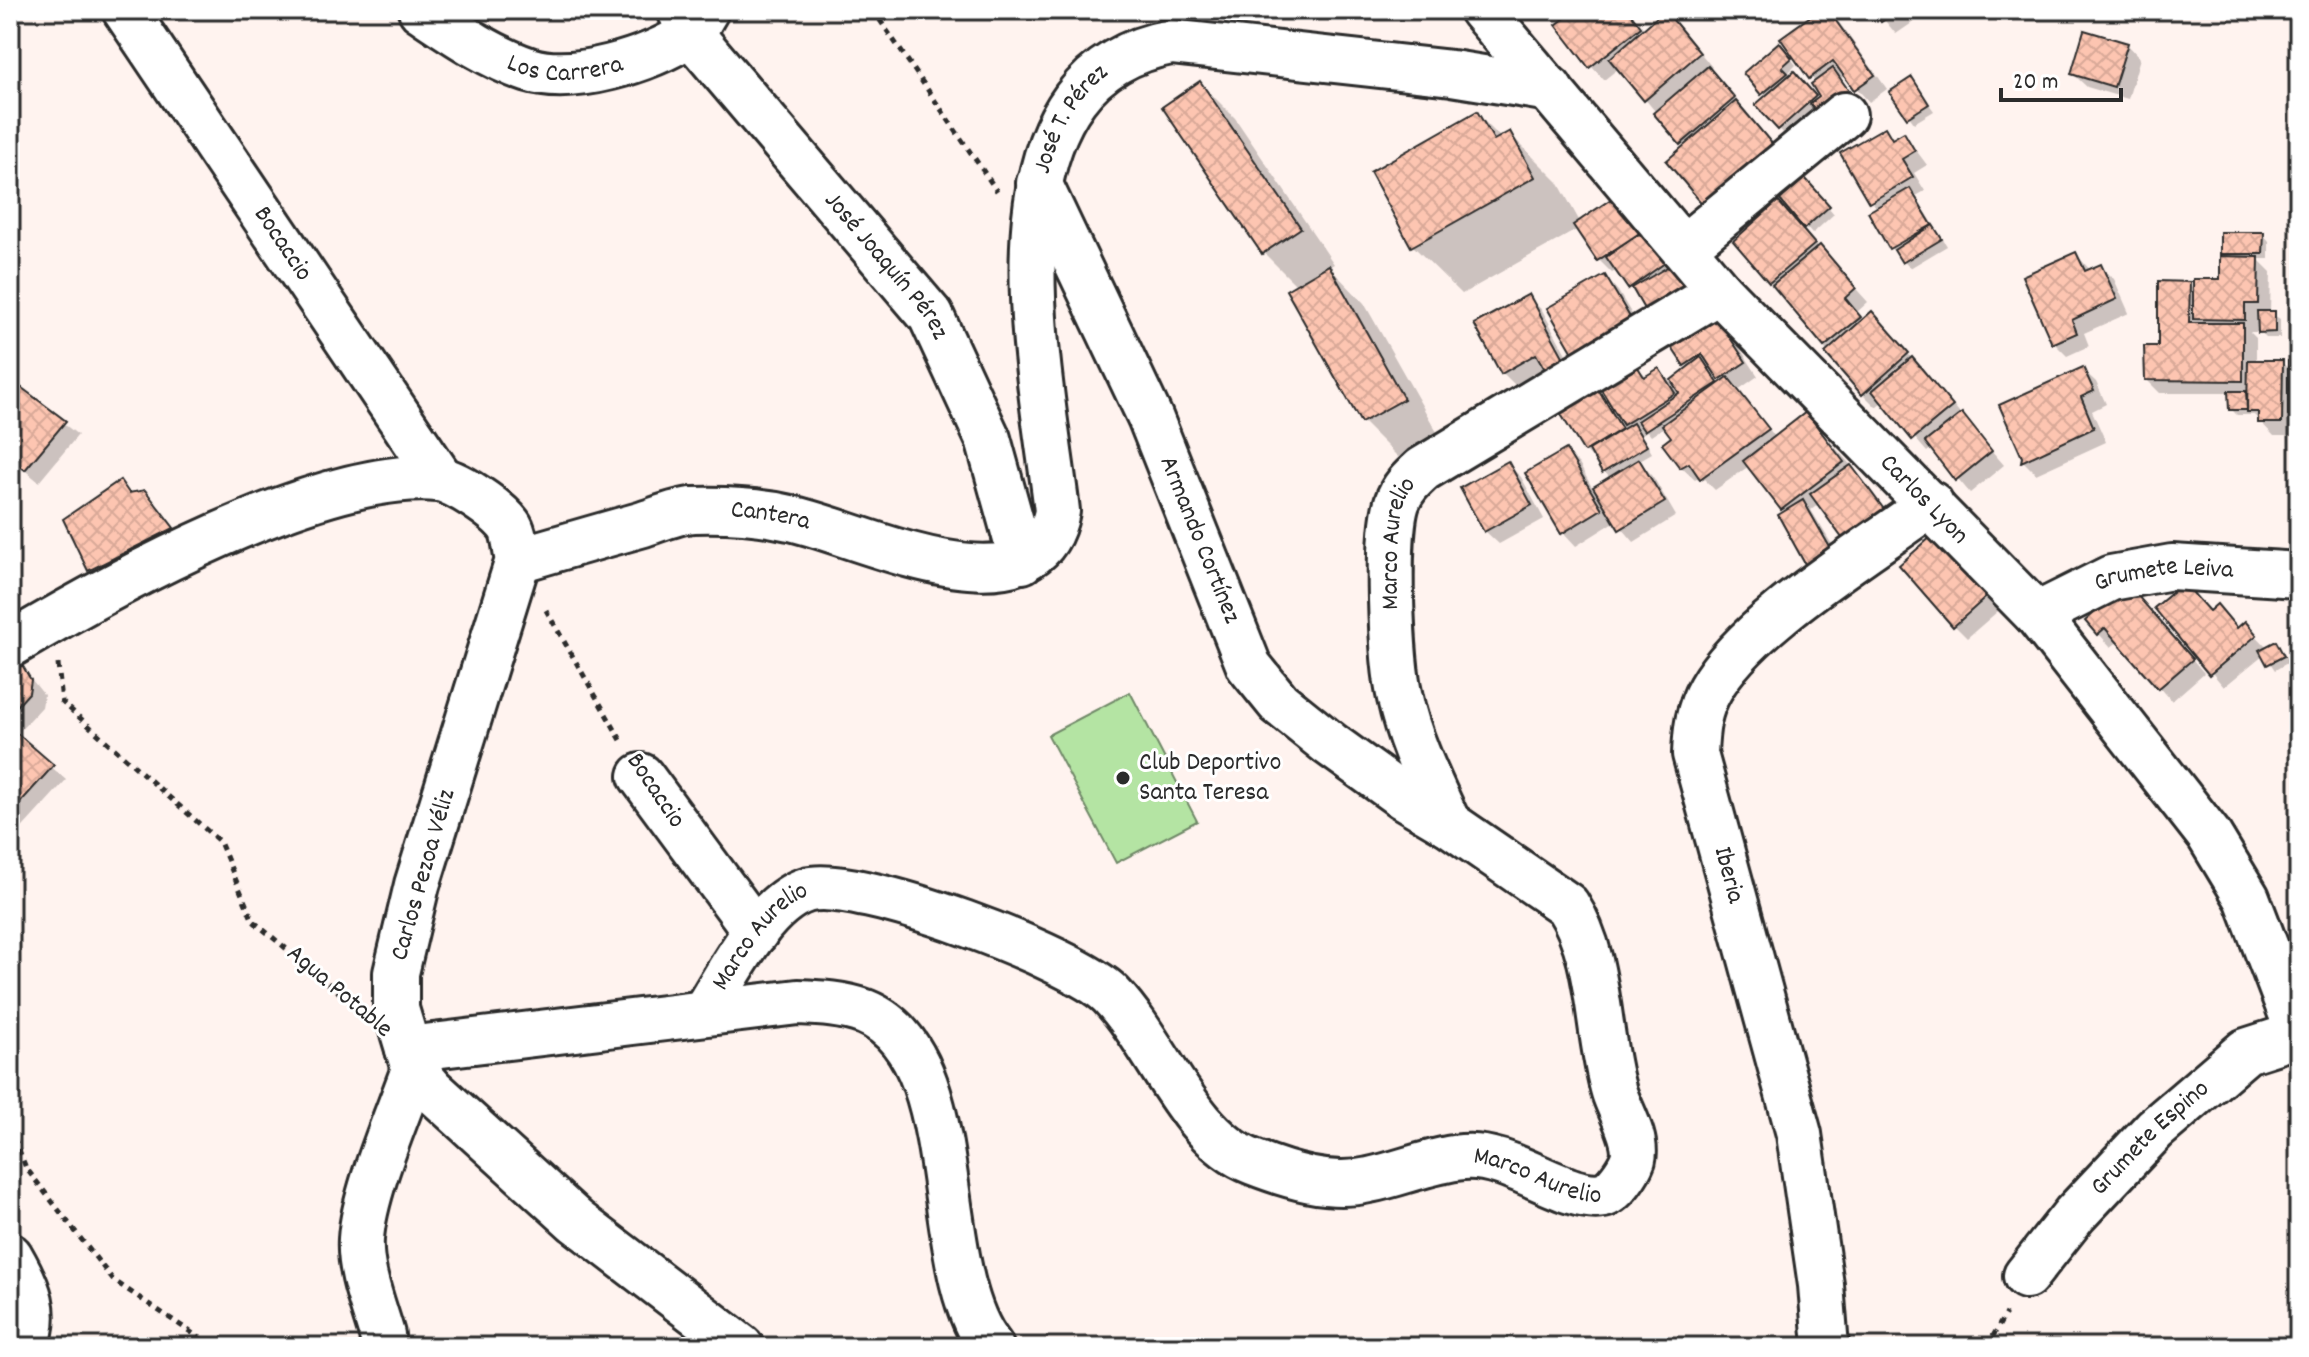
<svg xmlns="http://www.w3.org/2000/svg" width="2309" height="1357" font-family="Dekko,sans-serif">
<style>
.pitch{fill:#b4e4a3;stroke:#708867;stroke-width:2}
.shadow{fill:#0003;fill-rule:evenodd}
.building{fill:url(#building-cross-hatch);stroke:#2b2b2b;stroke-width:2}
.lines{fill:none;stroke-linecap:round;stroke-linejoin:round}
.minor-casing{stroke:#2b2b2b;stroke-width:50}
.secondary-casing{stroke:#2b2b2b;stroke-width:50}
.path{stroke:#2b2b2b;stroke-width:5;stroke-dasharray:6 6;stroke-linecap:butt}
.minor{stroke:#fff;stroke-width:44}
.secondary{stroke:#fff;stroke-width:44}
.poi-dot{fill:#2b2b2b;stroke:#fff;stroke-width:3}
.labels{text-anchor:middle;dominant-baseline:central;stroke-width:6;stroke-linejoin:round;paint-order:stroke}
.street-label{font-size:26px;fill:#2b2b2b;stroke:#fff}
.poi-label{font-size:26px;fill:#2b2b2b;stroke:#fff;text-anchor:start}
</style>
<defs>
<pattern id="building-cross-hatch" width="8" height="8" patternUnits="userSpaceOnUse" patternTransform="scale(2)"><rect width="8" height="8" fill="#fdc5b1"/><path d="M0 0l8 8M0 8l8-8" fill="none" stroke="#d9a998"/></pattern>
</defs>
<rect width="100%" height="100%" fill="#fff3ef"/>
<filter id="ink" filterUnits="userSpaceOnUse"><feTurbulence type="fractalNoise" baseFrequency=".0125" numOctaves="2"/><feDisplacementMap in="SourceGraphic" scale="16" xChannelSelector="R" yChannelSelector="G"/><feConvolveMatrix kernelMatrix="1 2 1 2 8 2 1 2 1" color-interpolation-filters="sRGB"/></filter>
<g filter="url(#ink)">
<path class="pitch" d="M1130 692 1197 821 1116 863 1048 735Z"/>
<g class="shadow">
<path d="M1579 10H1629L1645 30 1678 26 1712 67 1709 70 1747 112 1685 147 1619 68 1604 80 1591 66Z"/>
<path d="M1822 10 1838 21 1887 89 1869 102 1845 75 1840 79 1854 98 1815 108 1785 135 1758 105 1767 97 1746 73 1785 51 1796 65 1787 74 1789 77 1799 79 1818 101 1822 98 1816 83 1782 39Z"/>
<path d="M1857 10H1869L1862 15Z"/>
<path d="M1876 10H1931L1896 34Z"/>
<path d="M2127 44 2140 58 2128 99 2087 87 2073 74Z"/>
<path d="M1911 79 1934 111 1914 123 1892 92Z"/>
<path d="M1200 83 1235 118 1334 264 1329 267 1364 303 1438 434 1398 457 1363 422 1297 286 1264 253 1165 107Z"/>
<path d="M1477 114 1501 138 1509 133 1558 182 1580 222 1617 198 1691 267 1640 297 1618 270 1612 273 1599 260 1578 229 1462 294 1413 246Z"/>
<path d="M1884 130 1894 140 1904 134 1927 165 1914 173 1925 191 1916 196 1947 246 1910 268 1891 248 1877 209 1843 154Z"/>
<path d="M1811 186 1834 214 1812 234 1783 200Z"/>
<path d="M1791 217 1868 302 1857 312 1864 321 1885 327 2004 465 1970 493 1932 448 1927 452 1883 401 1876 407 1863 394 1735 241Z"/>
<path d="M2263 234 2269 241V259H2258L2271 272 2270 313 2280 319V338H2266L2260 332H2250L2256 338V362H2282L2290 371 2299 363V425L2295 421V436H2274L2254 415H2237L2231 409 2230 393H2160L2147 380 2189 284 2195 290 2222 281 2227 258 2222 253Z"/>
<path d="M2076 254 2091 271 2101 266 2114 279 2129 313 2084 333 2089 346 2067 356 2054 343Z"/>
<path d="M1605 277 1618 291 1646 338 1591 370Z"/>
<path d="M1528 297 1542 310 1578 376 1547 369 1516 386 1503 373Z"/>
<path d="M1713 314 1726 327 1758 376 1738 390 1776 438 1806 415 1864 480 1897 526 1819 504 1811 510 1848 571 1782 509 1749 466 1715 490 1701 476 1695 480 1681 467 1674 438 1666 426 1651 436 1647 431 1641 435 1652 453 1638 461 1652 475 1676 516 1634 542 1616 521 1576 546 1563 532 1566 451 1579 464 1593 489 1611 479 1586 451 1597 389 1610 402 1636 366 1647 377 1659 370 1671 382 1690 368 1686 364ZM1713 368 1724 383 1720 386 1710 370Z"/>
<path d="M2082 369 2096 382 2106 404 2092 411 2106 442 2036 474 2023 461 2025 456Z"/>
<path d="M10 382 78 435 39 482 10 458Z"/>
<path d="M1507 464 1521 477 1544 519 1499 544 1485 531Z"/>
<path d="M120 483 132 495 145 493 185 542 103 583 90 570Z"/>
<path d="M1940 532 2005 605 1967 638 1954 625Z"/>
<path d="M2136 599 2150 610 2204 673 2172 701 2119 641 2111 647 2087 621Z"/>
<path d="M2217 606 2238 629 2245 624 2268 648 2276 644 2289 662 2275 670 2264 654 2224 687 2157 608 2210 613Z"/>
<path d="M20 665 44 695 42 707 16 735 66 780 14 837 10 834V671Z"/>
</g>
<g class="building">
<path d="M1575 10H1628L1641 27 1589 68 1556 25Z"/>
<path d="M1665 10 1700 53 1644 101 1609 59Z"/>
<path d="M1819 10H1828L1875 75 1854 90 1833 61 1809 79 1780 38Z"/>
<path d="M1873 10H1899L1881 22Z"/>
<path d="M2084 30 2128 43 2114 87 2071 74Z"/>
<path d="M1779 42 1792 58 1782 67 1788 73 1761 95 1743 73Z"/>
<path d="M1708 66 1735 98 1680 145 1653 113Z"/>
<path d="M1833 68 1849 91 1817 113 1810 104 1819 97 1811 84Z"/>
<path d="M1794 71 1816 96 1778 130 1755 105Z"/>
<path d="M1912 77 1929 104 1907 118 1889 92Z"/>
<path d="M1200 81 1301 228 1262 254 1162 107Z"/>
<path d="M1736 101 1774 146 1704 206 1666 161Z"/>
<path d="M1477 111 1494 140 1510 131 1535 177 1411 247 1370 172Z"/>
<path d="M1885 127 1892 139 1904 132 1915 151 1902 159 1913 177 1869 203 1840 153Z"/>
<path d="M1805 178 1830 206 1804 229 1780 200Z"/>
<path d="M1910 188 1932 225 1889 249 1868 212Z"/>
<path d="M1617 195 1641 232 1597 261 1573 225Z"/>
<path d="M1778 201 1815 244 1769 283 1733 241Z"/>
<path d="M1658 221 1679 253 1628 289 1606 257Z"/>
<path d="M1933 225 1942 239 1902 263 1894 250Z"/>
<path d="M2220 232H2264L2263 254H2220Z"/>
<path d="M1820 245 1856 288 1845 298 1861 317 1824 347 1772 285Z"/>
<path d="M2076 252 2085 271 2101 264 2117 299 2072 320 2077 333 2052 344 2022 276Z"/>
<path d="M2220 256 2259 257 2258 304H2245V320L2193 319V279H2220Z"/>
<path d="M1674 263 1690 290 1648 316 1632 288Z"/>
<path d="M1329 265 1404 399 1361 423 1286 290Z"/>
<path d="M1605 275 1634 324 1576 358 1547 308Z"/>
<path d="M2158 281 2190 282 2189 323H2243V381L2145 380 2144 346H2158Z"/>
<path d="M1529 294 1566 362 1547 373 1536 354 1501 374 1474 324Z"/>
<path d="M1872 311 1909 353 1862 395 1825 353Z"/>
<path d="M2257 311H2275V332L2258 333Z"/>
<path d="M1713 312 1746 362 1719 380 1702 354 1684 366 1668 342Z"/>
<path d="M1701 357 1718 383 1644 431 1637 421 1679 393 1671 380Z"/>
<path d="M1912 357 1953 406 1912 440 1872 391Z"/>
<path d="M2248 360H2283L2282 423H2258V412H2247Z"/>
<rect x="2288" y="361" width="11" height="55"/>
<path d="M1636 364 1644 377 1659 368 1675 393 1623 425 1599 386Z"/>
<path d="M2083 367 2094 391 2081 397 2094 428 2021 462 2022 457 1999 405Z"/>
<path d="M1728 377 1769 429 1700 479 1689 463 1680 468 1662 444 1671 437 1662 425Z"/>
<path d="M10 379 66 421 25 470 10 458Z"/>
<path d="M1597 387 1622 429 1584 452 1559 411Z"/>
<path d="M2228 391H2246L2247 410H2229Z"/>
<path d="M1806 412 1844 462 1781 510 1743 461Z"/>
<path d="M1962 413 1992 451 1955 481 1925 442Z"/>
<path d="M1633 423 1647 446 1602 473 1589 450Z"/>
<path d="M1566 449 1602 509 1561 534 1525 473Z"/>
<path d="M1639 459 1665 502 1619 530 1593 487Z"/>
<path d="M1508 461 1532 505 1484 532 1460 488Z"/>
<path d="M1851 465 1886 512 1845 542 1810 494Z"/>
<path d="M120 480 129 493 145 490 174 528 88 571 63 519Z"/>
<path d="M1803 500 1836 558 1810 573 1778 515Z"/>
<path d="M1940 529 1993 591 1953 627 1899 565Z"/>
<path d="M2184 583 2209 611 2217 604 2237 628 2245 621 2257 635 2209 675 2154 608Z"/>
<path d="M2125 586 2134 597 2137 595 2193 659 2158 689 2105 628 2097 635 2085 621Z"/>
<path d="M2276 641 2284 656 2267 665 2259 650Z"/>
<path d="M21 663 31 680 29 693 10 714V669Z"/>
<path d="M10 727 54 765 10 814Z"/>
</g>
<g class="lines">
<defs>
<g id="minor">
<path id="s1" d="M125 10 441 479"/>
<path id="s2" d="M421 10C454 32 490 57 529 70 574 84 649 60 688 35 696 30 701 18 706 10"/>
<path id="s3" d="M680 10 691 34 931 316 988 439 1022 561"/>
<path id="s4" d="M1482 10 1719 291 2037 615 2209 835 2247 898 2299 1034"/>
<path d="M1683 248 1844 115"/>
<path id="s5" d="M518 560C559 548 600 536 640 525 657 520 676 511 693 510 725 509 759 511 790 518 856 531 1037 625 1057 511 1041 371 972 78 1171 42L1452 73 1550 89"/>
<path id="s6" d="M2037 615 2111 578 2172 567 2299 575"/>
<path d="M641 776 756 932"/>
<path id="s7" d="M1448 823C1430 783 1409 741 1400 698 1391 661 1386 537 1397 503 1402 488 1412 479 1423 469L1719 291"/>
<path id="s8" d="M705 1011C729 974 762 904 806 890 856 875 1075 958 1111 995 1158 1044 1189 1138 1253 1162 1289 1176 1330 1189 1369 1180 1400 1174 1430 1160 1463 1157 1510 1152 1565 1202 1603 1195 1614 1193 1629 1170 1633 1159 1638 1139 1620 1111 1614 1092 1596 1031 1602 959 1567 905L1448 823 1402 796 1330 744 1279 703 1249 666 1150 417 1039 183"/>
<path d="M408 1049 798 1002C821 1003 843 1004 865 1012 970 1054 927 1268 991 1347"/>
<path d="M10 1256C28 1287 40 1313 25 1347"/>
<path id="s9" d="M2026 1276 2075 1214 2155 1129 2246 1051 2299 1034"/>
<path d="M382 1335C373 1304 359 1270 361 1239 364 1191 398 1115 414 1069"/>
<path d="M1826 1347 1821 1285 1799 1134 1695 754C1696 730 1698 710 1710 689 1747 623 1868 551 1931 504"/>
</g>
<path id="secondary" d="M10 645C111 585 322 468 438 479 456 481 498 510 509 525 515 533 515 550 518 560L417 885 396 973V1009L414 1069 432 1090 576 1221 741 1347"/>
</defs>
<use href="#minor" class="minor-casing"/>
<use href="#secondary" class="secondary-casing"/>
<g class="path">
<path d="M873 10 997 191"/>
<path d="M546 610 621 740"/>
<path d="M58 664 62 702 220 842 253 921 353 1004"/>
<path d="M10 1127 26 1168 113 1280 213 1347"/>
<path d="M1987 1347 2006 1313"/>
</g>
<use href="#minor" class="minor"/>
<use href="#secondary" class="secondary"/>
</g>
</g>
<circle class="poi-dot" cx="1123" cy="778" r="8"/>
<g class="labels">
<g class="street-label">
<text stroke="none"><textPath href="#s2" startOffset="160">Los Carrera</textPath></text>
<text stroke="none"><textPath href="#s5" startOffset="984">José T. Pérez</textPath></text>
<text stroke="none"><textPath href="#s1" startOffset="282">Bocaccio</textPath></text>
<text stroke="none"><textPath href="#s3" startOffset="330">José Joaquín Pérez</textPath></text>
<text stroke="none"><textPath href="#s4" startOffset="660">Carlos Lyon</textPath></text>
<text stroke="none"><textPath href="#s5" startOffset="260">Cantera</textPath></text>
<text transform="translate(1199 540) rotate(68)">Armando Cortínez</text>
<text stroke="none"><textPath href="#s7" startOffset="290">Marco Aurelio</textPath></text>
<text stroke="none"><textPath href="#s6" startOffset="136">Grumete Leiva</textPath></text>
<text transform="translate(655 791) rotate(56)">Bocaccio</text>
<text transform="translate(424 875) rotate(-74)">Carlos Pezoa Véliz</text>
<text transform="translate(1728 875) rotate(75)">Iberia</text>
<text stroke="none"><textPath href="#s8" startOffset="94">Marco Aurelio</textPath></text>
<text transform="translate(339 992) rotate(40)">Agua Potable</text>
<text stroke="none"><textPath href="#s9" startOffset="186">Grumete Espino</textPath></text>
<text stroke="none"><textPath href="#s8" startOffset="1004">Marco Aurelio</textPath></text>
</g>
<g class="poi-label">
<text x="1139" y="763">Club Deportivo<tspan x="1139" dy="30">Santa Teresa</tspan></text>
</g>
</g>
<rect width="2309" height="1357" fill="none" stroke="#fff" stroke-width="40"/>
<rect x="20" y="20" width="2269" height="1317" fill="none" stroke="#2b2b2b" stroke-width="3" filter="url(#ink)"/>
<path d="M2001 88v12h120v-12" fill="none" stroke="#2b2b2b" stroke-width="4"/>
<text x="2013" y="88" font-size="24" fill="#2b2b2b" stroke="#ffffff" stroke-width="6" paint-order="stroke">20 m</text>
</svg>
